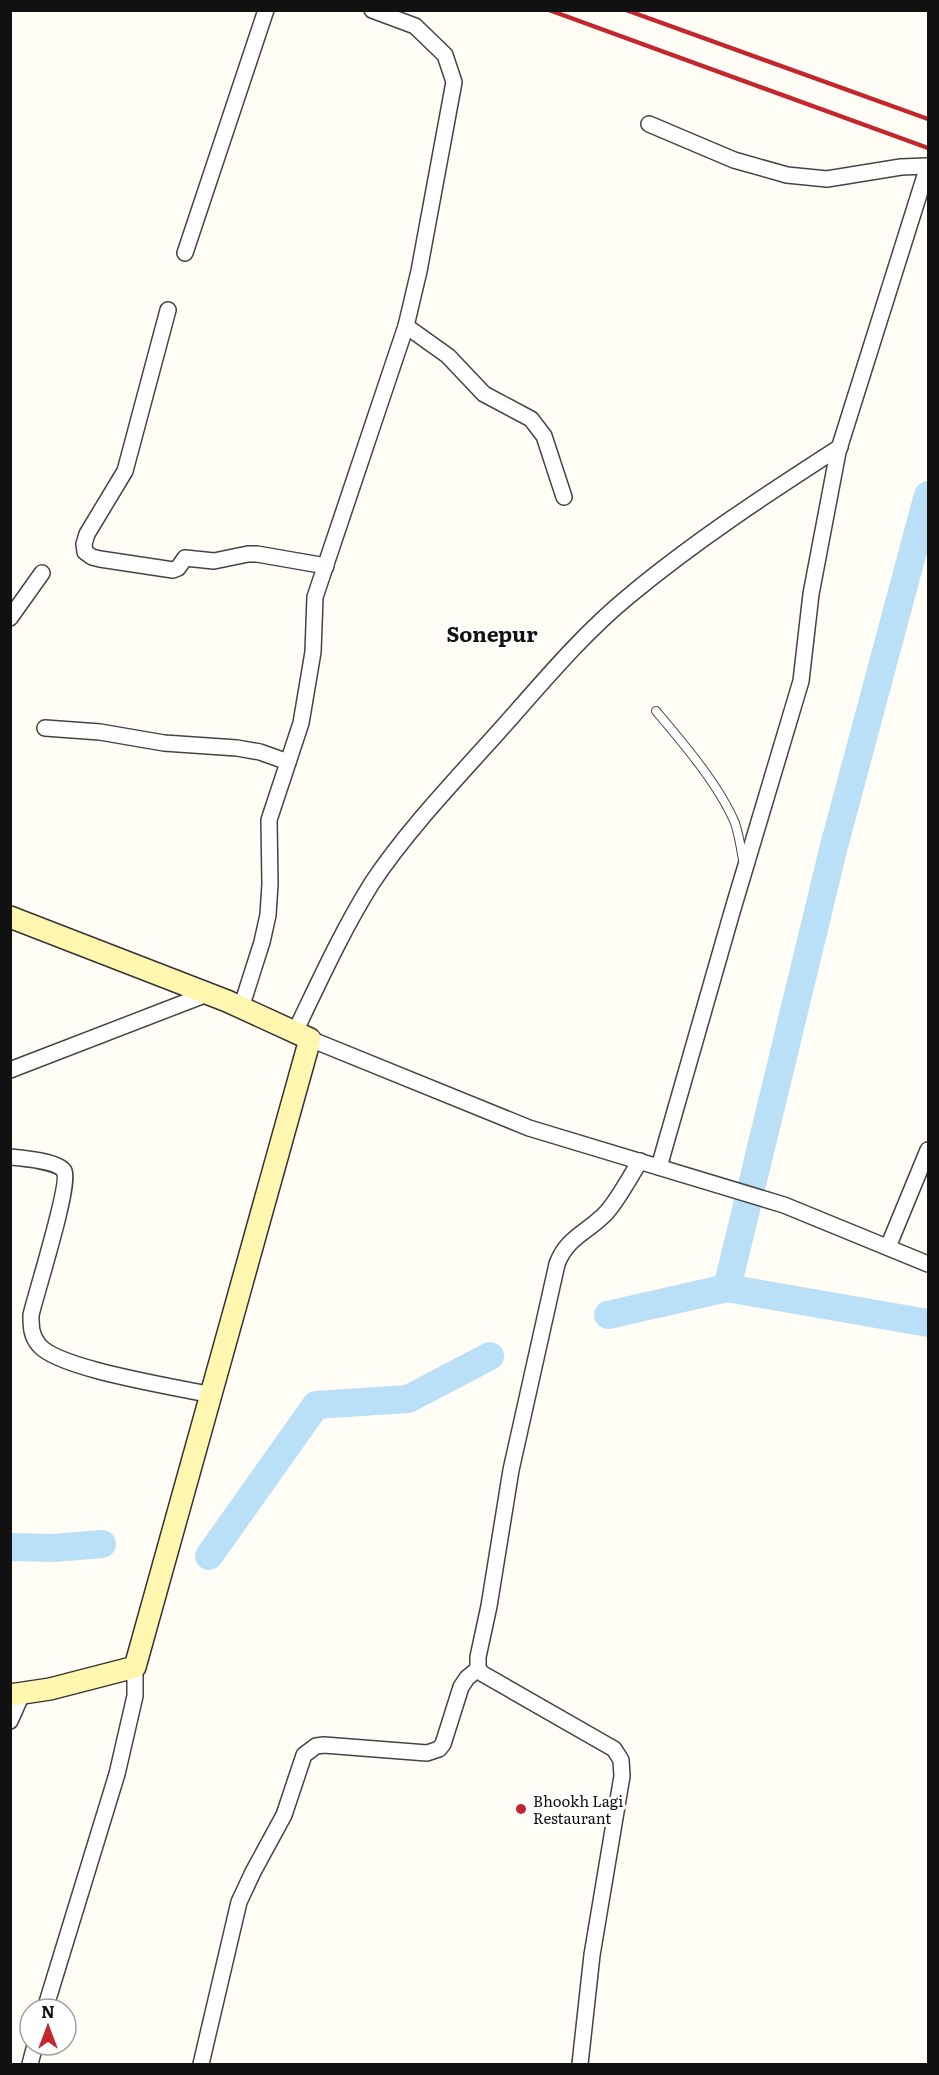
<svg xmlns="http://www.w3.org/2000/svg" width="939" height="2075" font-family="Literata,serif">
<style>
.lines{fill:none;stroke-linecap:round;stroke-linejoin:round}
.river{stroke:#b9e0f7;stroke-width:28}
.lane-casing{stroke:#444;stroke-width:10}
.street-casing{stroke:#444;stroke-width:18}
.secondary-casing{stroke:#333;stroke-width:24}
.lane{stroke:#fff;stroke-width:8}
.street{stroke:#fff;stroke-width:15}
.secondary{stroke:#fff6b0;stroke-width:21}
.rail{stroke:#c4262e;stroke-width:4.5}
.poi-dot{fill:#c4262e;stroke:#fff;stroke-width:2}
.labels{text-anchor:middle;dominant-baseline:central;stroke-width:6;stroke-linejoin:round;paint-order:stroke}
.poi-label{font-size:15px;fill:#111;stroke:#fff;text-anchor:start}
.district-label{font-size:21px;font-weight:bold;fill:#111;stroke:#fff}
</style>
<rect width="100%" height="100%" fill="#fffdf5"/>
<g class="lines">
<g class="river">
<path d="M727 1288 834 846 928 495"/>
<path d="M608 1315 727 1288 928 1323"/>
<path d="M10 1547 54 1548 102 1544"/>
<path d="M209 1556 316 1405 408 1399 490 1356"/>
</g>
<defs>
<path id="lane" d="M656 711C683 743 719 785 735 823 739 835 741 848 743 860"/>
<g id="street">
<path d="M649 124 734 160 787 175 827 179 901 167 927 166"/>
<path d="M185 253 266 10"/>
<path d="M168 310 125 471 87 534 84 544 85 552 92 557 100 559 173 570 178 568 185 558 214 561 248 554H257L326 566"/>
<path d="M406 326 448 356 484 394 531 419 544 436 564 497"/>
<path d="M10 618 42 573"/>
<path d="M45 728 100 732 164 743 237 748 260 752 288 762"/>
<path d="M241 1008 262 942 268 915 270 884 269 820 301 723 313 652 315 597 406 326 419 271 454 82 445 55 415 26 372 10"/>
<path d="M295 1032C319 982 342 931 372 883 409 827 464 771 509 720 547 677 585 632 629 596 695 541 767 494 840 447"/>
<path d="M310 1039 529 1128 784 1205 928 1264"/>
<path d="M10 1070 207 994"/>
<path d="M10 1157C21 1158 58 1161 64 1171 71 1184 36 1293 31 1315 31 1326 31 1336 39 1345 58 1369 176 1387 211 1395"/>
<path d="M659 1167 732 912 801 681 811 594 838 452 928 166"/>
<path d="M888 1247 928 1150"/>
<path d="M10 1721 22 1694"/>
<path d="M45 2009 117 1774 135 1696V1667"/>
<path d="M30 2064 35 2045"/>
<path d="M201 2064 239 1902 253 1872 284 1815 304 1755 316 1746 324 1745 427 1753 439 1749 443 1744 461 1687 467 1678 478 1669"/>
<path d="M580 2064 592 1955 622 1776 621 1760 614 1749 483 1674 478 1669V1657L489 1606 511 1470 557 1264C567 1237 587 1233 606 1213 618 1200 630 1177 640 1161"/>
</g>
<path id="secondary" d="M10 917 227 1001 310 1039 135 1667 50 1689 10 1695"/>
</defs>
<use href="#lane" class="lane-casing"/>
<use href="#street" class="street-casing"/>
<use href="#secondary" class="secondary-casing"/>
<use href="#lane" class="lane"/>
<use href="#street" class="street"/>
<use href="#secondary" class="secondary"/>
<g class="rail">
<path d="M549 10 928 148"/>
<path d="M626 10 928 119"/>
</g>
</g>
<circle class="poi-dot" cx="521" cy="1809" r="6"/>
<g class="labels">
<g class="poi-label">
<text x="533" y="1800">Bhookh Lagi<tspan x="533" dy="17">Restaurant</tspan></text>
</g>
<g class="district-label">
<text x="492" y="632">Sonepur</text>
</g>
</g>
<rect width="939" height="2075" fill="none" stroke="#111111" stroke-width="24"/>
<g transform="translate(48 2027)"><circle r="28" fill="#ffffff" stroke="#a0a0a0" stroke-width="1.5"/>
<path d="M0-4.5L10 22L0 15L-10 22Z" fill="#c4262e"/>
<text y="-9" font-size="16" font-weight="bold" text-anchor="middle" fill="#111111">N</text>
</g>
</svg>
